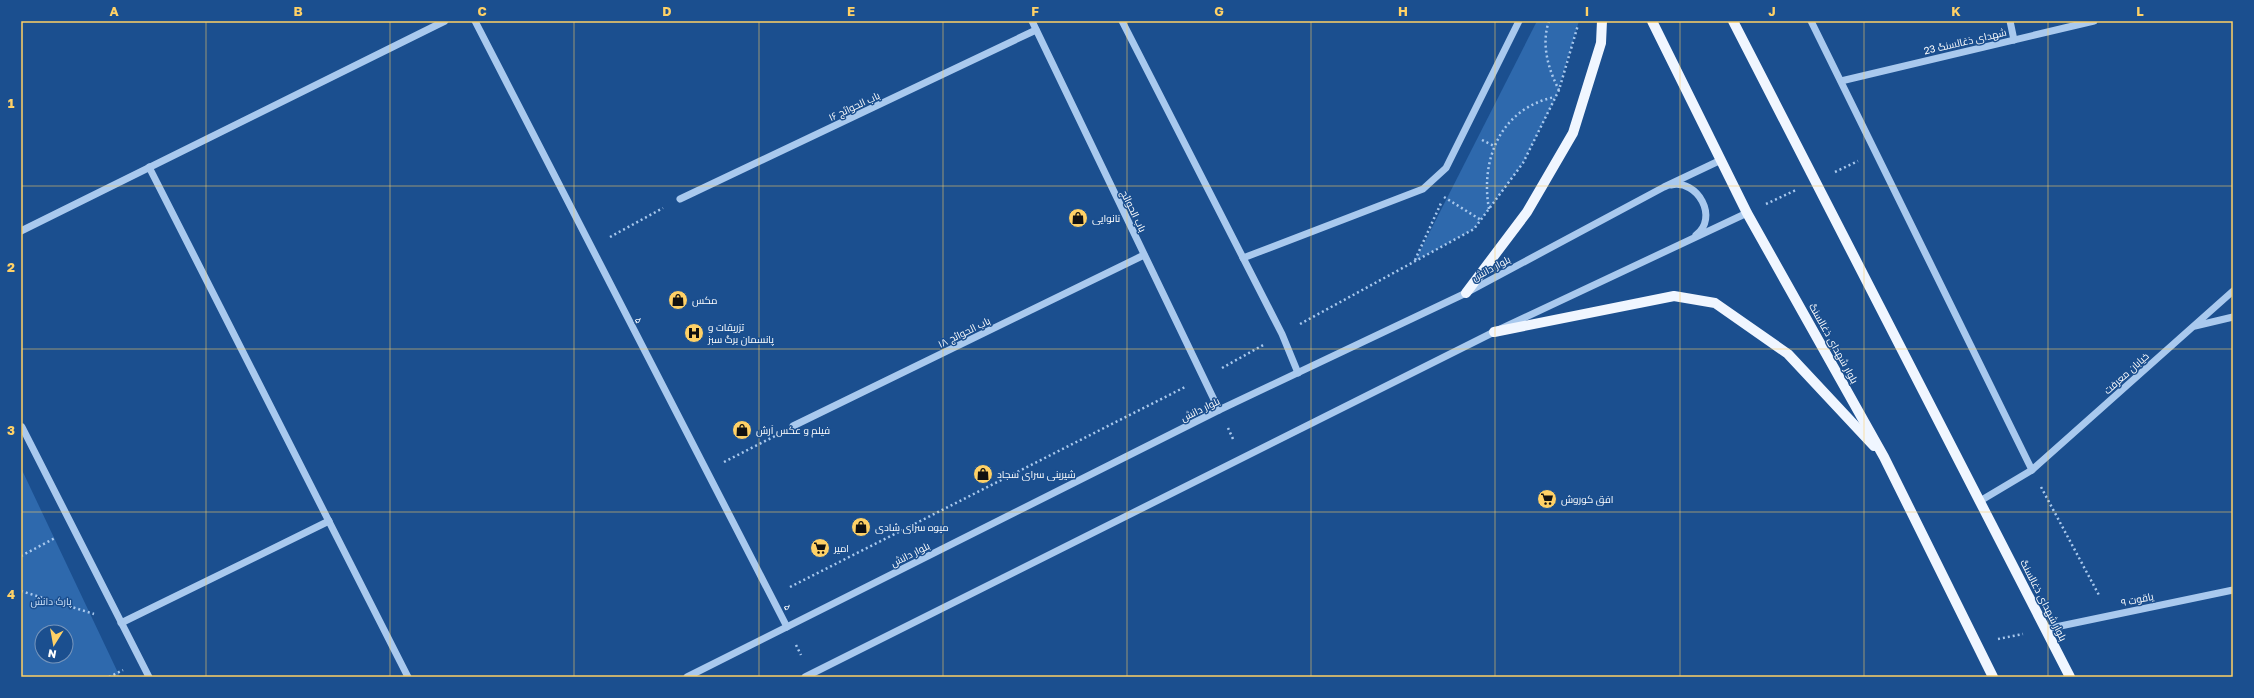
<svg xmlns="http://www.w3.org/2000/svg" width="2254" height="698" font-family="'Golos Text',Cairo,sans-serif">
<style>
.green{fill:#2e69ad;fill-rule:evenodd}
.lines{fill:none;stroke-linecap:round;stroke-linejoin:round}
.path{stroke:#a9c9ee;stroke-width:2.5;stroke-dasharray:2 3;stroke-linecap:butt}
.minor{stroke:#a9c9ee;stroke-width:7}
.major{stroke:#f0f6ff;stroke-width:10}
.grid{fill:none;stroke:#ffd166;stroke-width:1;stroke-opacity:0.55}
.labels{text-anchor:middle;dominant-baseline:central;stroke-width:3;stroke-linejoin:round;paint-order:stroke}
.street-label{font-size:10px;fill:#fff;stroke:#1b4f8f}
.poi-label{font-size:10px;fill:#fff;stroke:#1b4f8f;text-anchor:start}
.park-label{font-size:10px;fill:#cfe3fa;stroke:#1b4f8f}
.neatline{fill:none;stroke:#ffd166;stroke-width:1.5}
.grid-label{font-size:13px;text-anchor:middle;font-weight:bold;fill:#ffd166}
</style>
<rect width="100%" height="100%" fill="#1b4f8f"/>
<g class="green">
<path d="M1537 21H1579L1556 97 1523 163 1474 229 1415 261Z"/>
<path d="M21 468 120 677H21ZM42 632H66V656H42Z"/>
</g>
<g class="lines">
<g class="path">
<path d="M1549 21C1541 44 1548 69 1559 90"/>
<path d="M1482 140 1494 146"/>
<path d="M1835 172 1858 161"/>
<path d="M1444 197 1481 220"/>
<path d="M1766 204 1796 190"/>
<path d="M1489 209C1480 159 1501 108 1555 97"/>
<path d="M610 237 663 208"/>
<path d="M1415 260 1442 201"/>
<path d="M1300 324 1474 229 1523 163 1559 90 1578 25"/>
<path d="M1222 368 1265 344"/>
<path d="M1228 428 1233 439"/>
<path d="M724 462 777 435"/>
<path d="M2041 487 2100 597"/>
<path d="M21 556 55 538"/>
<path d="M790 587 1185 387"/>
<path d="M21 591 94 614"/>
<path d="M1998 639 2023 634"/>
<path d="M796 645 801 655"/>
<path d="M109 677 123 670"/>
</g>
<g class="minor">
<path d="M475 21 787 627"/>
<path d="M1032 21 1219 410"/>
<path d="M1122 21 1282 334 1298 373"/>
<path d="M1811 21 2032 470"/>
<path d="M2010 21 2014 40"/>
<path d="M1841 81 2094 21"/>
<path d="M149 167 408 677"/>
<path d="M1671 185C1698 179 1719 218 1696 235"/>
<path d="M680 199 1036 30"/>
<path d="M21 231 445 21"/>
<path d="M1243 258 1423 189 1446 168 1519 21"/>
<path d="M2195 326 2233 317"/>
<path d="M793 426 1144 255"/>
<path d="M22 427 149 677"/>
<path d="M1980 501 2032 470 2233 291"/>
<path d="M121 623 329 521"/>
<path d="M2046 629 2233 590"/>
<path d="M687 677 1219 410 1466 293 1664 187 1721 160"/>
<path d="M805 677 1494 332 1747 213"/>
</g>
<g class="major">
<path d="M1652 21 1747 213 1884 457 1993 677"/>
<path d="M1733 21 2070 677"/>
<path d="M1466 293 1527 212 1573 133 1601 43 1602 21"/>
<path d="M1494 332 1674 296 1715 303 1788 354 1874 446"/>
</g>
</g>
<path class="grid" d="M206 21V677M390 21V677M574 21V677M759 21V677M943 21V677M1127 21V677M1311 21V677M1495 21V677M1680 21V677M1864 21V677M2048 21V677M21 186H2233M21 349H2233M21 512H2233"/>
<defs>
<symbol id="shop-disc" viewBox="-11 -11 22 22"><circle r="9.5" fill="#ffd166" stroke="#1b4f8f"/><path d="M-5-2.5h2.3a2.7 3.5 0 0 1 5.4 0H5L5.5 6h-11ZM-1.5-2.5h3a1.5 2.3 0 0 0-3 0Z" fill="#111"/></symbol>
<symbol id="hospital-disc" viewBox="-11 -11 22 22"><circle r="9.5" fill="#ffd166" stroke="#1b4f8f"/><path d="M-5-5h3v3.5h4V-5h3V5h-3V1.5h-4V5h-3Z" fill="#111"/></symbol>
<symbol id="supermarket-disc" viewBox="-11 -11 22 22"><circle r="9.5" fill="#ffd166" stroke="#1b4f8f"/><path d="M-6-5.5h2.5l.6 2H6L4.5 2H-2.5L-4.4-4H-6ZM-1.5 3.2a1.3 1.3 0 1 0 .1 0ZM3 3.2a1.3 1.3 0 1 0 .1 0Z" fill="#111"/></symbol>
</defs>
<g fill-rule="evenodd">
<use href="#shop-disc" x="1067" y="207" width="22" height="22"/>
<use href="#shop-disc" x="667" y="289" width="22" height="22"/>
<use href="#hospital-disc" x="683" y="322" width="22" height="22"/>
<use href="#shop-disc" x="731" y="419" width="22" height="22"/>
<use href="#shop-disc" x="972" y="463" width="22" height="22"/>
<use href="#supermarket-disc" x="1536" y="488" width="22" height="22"/>
<use href="#shop-disc" x="850" y="516" width="22" height="22"/>
<use href="#supermarket-disc" x="809" y="537" width="22" height="22"/>
</g>
<g class="labels">
<g class="street-label">
<text transform="translate(1965 41) rotate(-13)">شهدای ذغالسنگ 23</text>
<text transform="translate(854 106) rotate(-25)">باب الحوائج ۱۶</text>
<text transform="translate(1134 211) rotate(64)">باب الحوائج</text>
<text transform="translate(1491 268) rotate(-28)">بلوار دانش</text>
<text transform="translate(639 320) rotate(63)">۵</text>
<text transform="translate(964 332) rotate(-26)">باب الحوائج ۱۸</text>
<text transform="translate(1834 343) rotate(61)">بلوار شهدای ذغالسنگ</text>
<text transform="translate(2126 373) rotate(-42)">خیابان معرفت</text>
<text transform="translate(1200 409) rotate(-26)">بلوار دانش</text>
<text transform="translate(910 554) rotate(-27)">بلوار دانش</text>
<text transform="translate(2137 599) rotate(-12)">یاقوت ۹</text>
<text transform="translate(2044 600) rotate(63)">بلوار شهدای ذغالسنگ</text>
<text transform="translate(788 607) rotate(62)">۵</text>
</g>
<g class="poi-label">
<text x="1092" y="218">نانوایی</text>
<text x="692" y="300">مکس</text>
<text x="708" y="327">تزریقات و<tspan x="708" dy="12">پانسمان برگ سبز</tspan></text>
<text x="756" y="430">فیلم و عکس آرش</text>
<text x="997" y="474">شیرینی سرای سجاد</text>
<text x="1561" y="499">افق کوروش</text>
<text x="875" y="527">میوه سرای شادی</text>
<text x="834" y="548">امیر</text>
</g>
<g class="park-label">
<text x="51" y="601">پارک دانش</text>
</g>
</g>
<rect width="2254" height="698" fill="none" stroke="#1b4f8f" stroke-width="44"/>
<g transform="translate(54 644) rotate(191)"><circle r="19" fill="#1b4f8f" stroke="#7695bc"/>
<path d="M0-3L7 15L0 10L-7 15Z" fill="#ffd166"/>
<text y="-6" font-size="11" font-weight="bold" text-anchor="middle" fill="#ffffff">N</text>
</g>
<rect x="22" y="22" width="2210" height="654" class="neatline"/>
<g class="grid-label">
<text x="114" y="16">A</text>
<text x="298" y="16">B</text>
<text x="482" y="16">C</text>
<text x="667" y="16">D</text>
<text x="851" y="16">E</text>
<text x="1035" y="16">F</text>
<text x="1219" y="16">G</text>
<text x="1403" y="16">H</text>
<text x="1587" y="16">I</text>
<text x="1772" y="16">J</text>
<text x="1956" y="16">K</text>
<text x="2140" y="16">L</text>
<text x="11" y="108">1</text>
<text x="11" y="272">2</text>
<text x="11" y="435">3</text>
<text x="11" y="599">4</text>
</g>
</svg>
